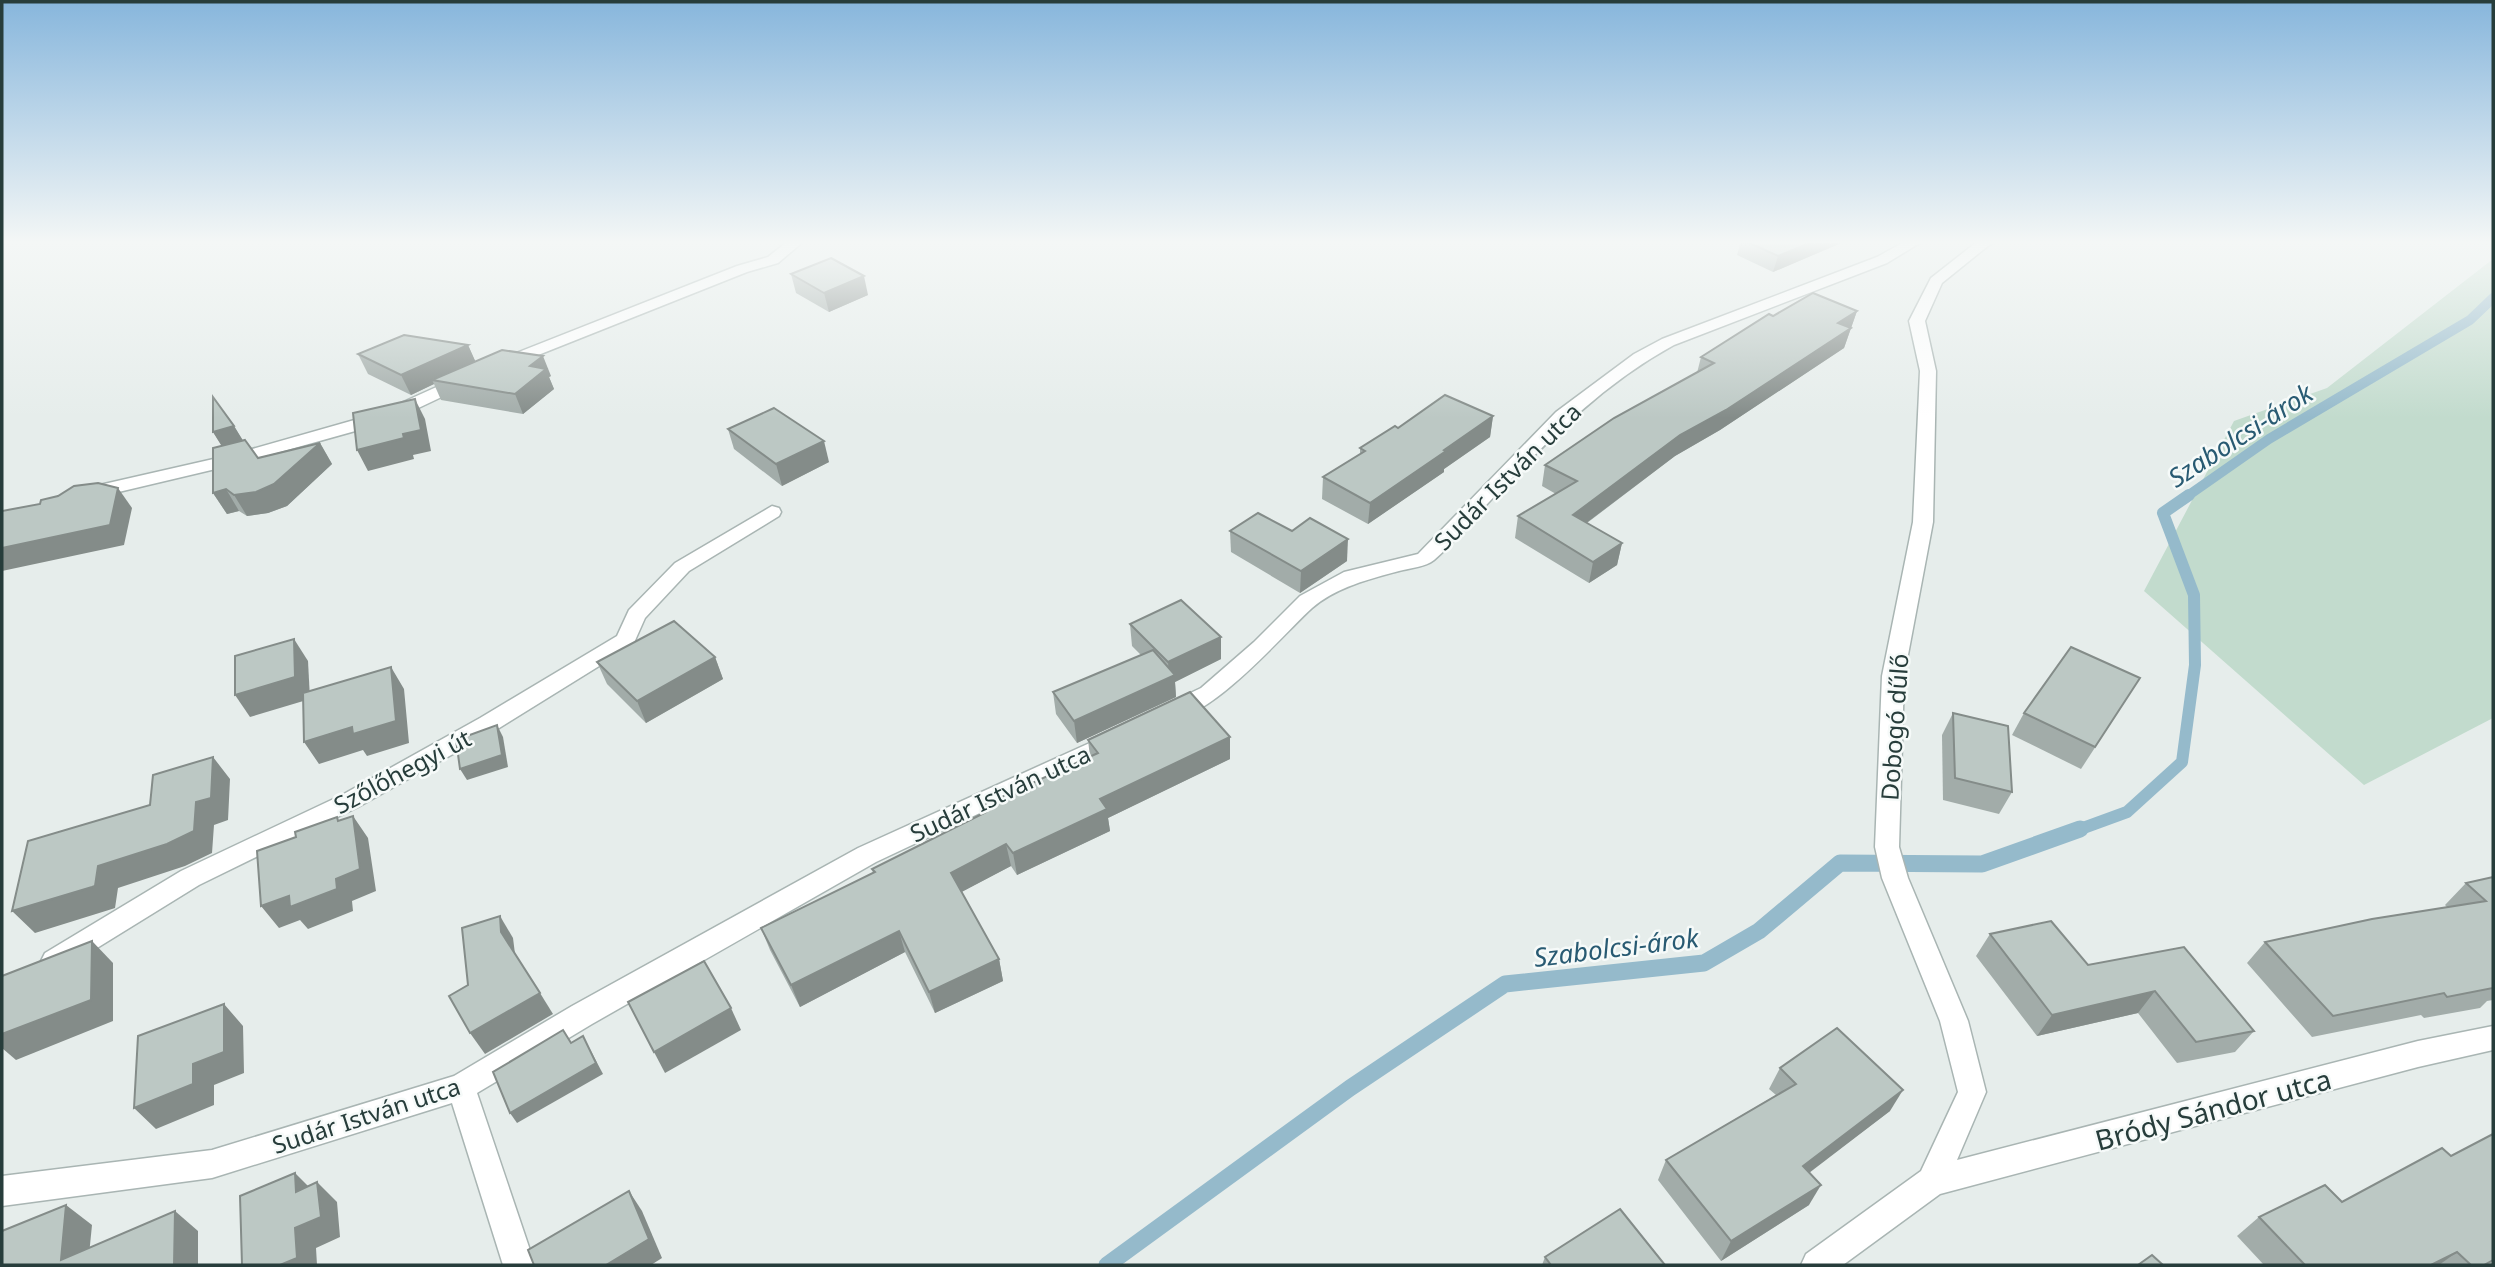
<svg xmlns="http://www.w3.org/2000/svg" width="2495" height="1267" font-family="'Noto Sans',sans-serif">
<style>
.green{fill:#c2dbcd}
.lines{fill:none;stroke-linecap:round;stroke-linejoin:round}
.stream-far2{stroke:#95bacb;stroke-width:10}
.stream-far1{stroke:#95bacb;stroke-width:12}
.stream{stroke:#95bacb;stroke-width:17}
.street-casing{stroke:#a9b5b3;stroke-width:3}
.street{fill:#fff;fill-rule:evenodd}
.wall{fill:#a2aca9}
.shaded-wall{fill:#848c89}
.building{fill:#bcc8c4;stroke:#848c89;stroke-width:2}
.labels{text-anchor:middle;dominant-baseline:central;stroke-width:5;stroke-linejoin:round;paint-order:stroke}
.street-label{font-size:24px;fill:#273d3b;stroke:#f6faf9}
.water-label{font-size:26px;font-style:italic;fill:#285a72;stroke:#f6faf9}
.near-street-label{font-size:28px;fill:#273d3b;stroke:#f6faf9}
</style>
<rect width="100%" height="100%" fill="#e6edeb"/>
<path class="green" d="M2493 259V718L2364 785 2144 591 2234 421 2327 388Z"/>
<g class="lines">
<path class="stream-far2" d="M2186 497 2269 439 2470 320 2493 298"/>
<path class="stream-far1" d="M2075 831 2127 812 2182 762 2195 665 2194 595 2163 513 2189 495"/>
<path class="stream" d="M1107 1265 1350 1088 1505 984 1704 963 1759 931 1840 863 1982 864 2080 829"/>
<defs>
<g id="street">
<path d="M788 241H804L778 263 747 272 508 367 502 369 494 364 496 361 737 266 768 257Z"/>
<path d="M1906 241H1923L1887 263 1674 345C1599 386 1547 442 1489 502 1471 521 1454 543 1434 560 1426 567 1410 568 1399 571 1370 579 1336 587 1312 608 1284 633 1203 729 1163 718L1160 712 1163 706 1201 688 1254 642 1300 596 1344 572 1418 554 1556 412 1634 354 1662 339 1877 257Z"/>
<path d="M1978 241H1994L1942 283 1925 321 1936 371 1933 522 1904 676 1899 847 1908 878 1968 1021 1986 1092 1957 1160 2418 1041 2493 1026V1050L2418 1067 1940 1194 1843 1265H1801L1806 1254 1921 1171 1958 1092 1940 1021 1882 878 1875 847 1882 676 1913 522 1920 371 1909 321 1931 278Z"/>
<path d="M463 375 469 376 471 380 469 384 391 421 241 463 89 499 80 493 82 489 231 455 379 413Z"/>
<path d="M772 506 779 508 781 512 779 516 689 571 645 618 633 645 496 730 358 807 199 885 63 969 54 972 45 969 41 961 45 953 181 871 342 795 480 718 617 636 629 610 675 563Z"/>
<path d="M1114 732 1122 734 1125 740 1122 746 876 862 592 1024 477 1093 535 1265H503L452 1103 212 1178 2 1206V1176L212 1150 454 1076 572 1006 858 848Z"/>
</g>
</defs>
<use href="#street" class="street-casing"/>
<use href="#street" class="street"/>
</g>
<g class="wall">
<path d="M1741 241H1846L1773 272 1737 255Z"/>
<path d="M791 274 868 295 829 312 796 293Z"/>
<path d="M1857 311 1844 348 1720 430 1675 456 1587 523 1622 543 1617 565 1589 583 1515 538 1518 516 1556 494 1542 486 1545 465 1697 373 1701 357 1773 316Z"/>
<path d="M468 345 475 361 551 376 549 377 554 389 523 414 441 400 434 384 411 395 368 374 358 354Z"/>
<path d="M1493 416 1490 437 1444 469V472L1368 524 1322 499 1323 477 1360 454V448L1398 428Z"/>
<path d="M234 426 243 441 258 458 320 443 332 464 287 506 268 513 247 516 239 511 227 514 213 493 222 446 213 432Z"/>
<path d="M728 429 829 462 782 486 734 449Z"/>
<path d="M1230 531H1292L1347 561 1300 593 1231 552Z"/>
<path d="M1130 624 1221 659 1175 682 1176 697 1077 743 1056 714 1053 692 1141 655 1132 646Z"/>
<path d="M715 657 723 679 646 723 607 684 597 662Z"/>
<path d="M2126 700 2081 769 2012 735 2024 713Z"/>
<path d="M1953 713 2012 792 1999 814 1943 800 1942 735Z"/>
<path d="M1088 740 1230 759 1108 818 1110 831 1017 875 1011 866 961 892 999 959 1003 981 935 1013 905 952 800 1007 770 950 761 928 873 873 872 869 984 813 982 806 1090 757Z"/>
<path d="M2493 877V1000L2487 1001 2480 1008 2424 1018 2421 1015 2312 1037 2247 963 2265 942 2447 907 2445 905 2466 883Z"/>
<path d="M1990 934 2088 965 2254 1031 2235 1052 2177 1063 2138 1013 2037 1036 1976 956Z"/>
<path d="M1780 1068 1890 1111 1809 1172V1205L1721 1261 1658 1180 1666 1160 1776 1095 1769 1089Z"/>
<path d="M2342 1202 2493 1263 2490 1265H2264L2237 1236 2259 1217Z"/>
<path d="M1545 1257 1665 1265H1542Z"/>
</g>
<g class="shaded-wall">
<path d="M1814 241H1846L1773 272 1778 256Z"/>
<path d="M864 276 868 295 829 312 824 293Z"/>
<path d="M1857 311 1844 348 1720 430 1675 456 1569 536 1573 515 1680 435 1838 323Z"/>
<path d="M468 345 477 365 432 380 434 384 411 395 401 375Z"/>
<path d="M543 356 551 376 549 377 554 389 523 414 515 394 530 366Z"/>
<path d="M415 399 425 419 431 451 413 455 414 459 368 471 357 450 403 434Z"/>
<path d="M1493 416 1490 437 1444 469V472L1368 524 1370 503Z"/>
<path d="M234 426 247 447 226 453 213 432Z"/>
<path d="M824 441 829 462 782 486 776 464Z"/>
<path d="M320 443 332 464 287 506 268 513 247 516 234 495Z"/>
<path d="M118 488 132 508 124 545 2 571V548Z"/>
<path d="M226 489 239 511 227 514 213 493Z"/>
<path d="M1348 539 1347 561 1300 593 1301 571Z"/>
<path d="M1622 543 1617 565 1589 583 1593 562Z"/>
<path d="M1221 637V659L1175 682 1176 697 1077 743 1074 721 1169 677 1168 662Z"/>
<path d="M294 639 308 661 310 699 250 717 235 695Z"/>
<path d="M715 657 723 679 646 723 637 701Z"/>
<path d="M391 667 404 689 409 743 367 756 363 750 319 764 304 742 352 727Z"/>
<path d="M497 725 503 737 508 767 467 780 460 769Z"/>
<path d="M1230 737V759L1108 818 1110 831 1017 875 1013 853 1100 799Z"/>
<path d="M213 757 230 779 228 820 214 825 212 853 185 866 118 888 115 908 112 909 35 933 12 911 98 866 196 802Z"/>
<path d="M353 816 368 838 376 891 352 901 353 911 308 929 300 920 279 928 261 906 336 879Z"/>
<path d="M1006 844 1011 866 956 895 951 873Z"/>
<path d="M500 916 513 938 515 954 501 932Z"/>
<path d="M899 931 905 952 800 1007 791 985Z"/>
<path d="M92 941 113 963V1021L16 1060 2 1048V1034Z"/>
<path d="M999 959 1003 981 935 1013 929 992Z"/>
<path d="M2155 991 2138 1013 2037 1036 2052 1015Z"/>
<path d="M540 993 553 1014 485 1054 470 1033Z"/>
<path d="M224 1004 243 1026 244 1073 214 1085V1105L156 1129 134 1108 193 1064Z"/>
<path d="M731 1008 741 1030 665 1073 654 1052Z"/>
<path d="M583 1036 603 1074 517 1123 510 1113Z"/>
<path d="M1903 1090 1890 1111 1792 1186 1803 1166Z"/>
<path d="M295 1173 315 1193 296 1192Z"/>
<path d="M317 1182 337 1202 340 1237 316 1248 317 1265H280L295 1228Z"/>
<path d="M1821 1185 1809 1205 1721 1261 1731 1241Z"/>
<path d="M629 1191 642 1211 662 1258 651 1265H606Z"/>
<path d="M66 1205 92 1225 88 1265 61 1260Z"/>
<path d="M175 1211 198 1231V1265H174Z"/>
<path d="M2457 1252 2439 1265H2431Z"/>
</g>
<g class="building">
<path d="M1745 241H1814L1778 256Z"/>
<path d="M831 258 864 276 824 293 791 274Z"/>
<path d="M1813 293 1857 311 1838 323 1851 328 1726 410 1680 435 1573 515 1622 543 1593 562 1518 516 1577 481 1545 465 1614 418 1714 363 1701 357 1769 314 1773 316Z"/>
<path d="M404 335 468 345 401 375 358 354Z"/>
<path d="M502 350 543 356 530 366 546 369 515 394 432 380Z"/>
<path d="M1445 395 1493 416 1444 450 1446 451 1370 503 1323 477 1365 451 1360 448 1395 426 1398 428Z"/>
<path d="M213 397 234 426 213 432Z"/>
<path d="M415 399 421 430 403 434 404 438 357 450 353 413Z"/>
<path d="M774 408 824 441 776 464 728 429Z"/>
<path d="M245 440 258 458 320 443 274 484 256 492 234 495 226 489 213 493V448Z"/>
<path d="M98 483 118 488 110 525 2 548V511L40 504 41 500 58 496 74 486Z"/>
<path d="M1258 513 1292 531 1310 518 1348 539 1301 571 1230 531Z"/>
<path d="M1181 600 1221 637 1168 662 1130 624Z"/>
<path d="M674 621 715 657 637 701 597 662Z"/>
<path d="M294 639 295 677 235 695V656Z"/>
<path d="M2071 647 2140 678 2095 747 2024 713Z"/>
<path d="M1153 650 1175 675 1074 721 1053 692Z"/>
<path d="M391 667 396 721 353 734 352 727 304 742 303 693Z"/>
<path d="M1190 692 1230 737 1100 799 1107 809 1013 853 1006 844 951 873 999 959 929 992 899 931 791 985 761 928 875 872 872 869 986 812 982 806 1098 753 1088 740Z"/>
<path d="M1953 713 2008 726 2012 792 1955 778Z"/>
<path d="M497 725 502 755 460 769 456 740Z"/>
<path d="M213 757 211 798 196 802 194 831 167 844 98 866 95 886 92 887 12 911 28 841 150 805 153 775Z"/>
<path d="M353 816 360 869 336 879 337 889 290 907 289 896 261 906 257 851 296 837 295 832 337 817 338 821Z"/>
<path d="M2493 877V988L2447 997 2444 993 2333 1016 2265 942 2372 919 2486 901 2466 883Z"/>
<path d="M500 916 501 932 540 993 470 1033 449 996 468 985 462 928Z"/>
<path d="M2051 921 2088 965 2184 947 2254 1031 2196 1042 2155 991 2052 1015 1990 934Z"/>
<path d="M92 941 91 1000 2 1034V976Z"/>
<path d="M704 961 731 1008 654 1052 628 1002Z"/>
<path d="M224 1004V1052L193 1064V1084L134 1108 138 1036Z"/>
<path d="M1837 1028 1903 1090 1803 1166 1821 1185 1731 1241 1666 1160 1796 1084 1780 1068Z"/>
<path d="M563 1030 571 1043 583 1036 596 1063 510 1113 493 1072Z"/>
<path d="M2493 1134V1260L2484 1265H2471L2457 1252 2431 1265H2305L2259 1217 2325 1185 2342 1202 2442 1148 2451 1156Z"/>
<path d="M295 1173 296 1192 317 1182 321 1217 295 1228 297 1258 280 1265H242L240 1196Z"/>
<path d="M629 1191 649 1239 606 1265H534L528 1250Z"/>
<path d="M66 1205 61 1260 175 1211 174 1265H2V1231Z"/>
<path d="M1620 1209 1665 1265H1551L1545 1257Z"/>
<path d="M2152 1255 2163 1265H2138Z"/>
</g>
<linearGradient id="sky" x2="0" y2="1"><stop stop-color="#87b6dc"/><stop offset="0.58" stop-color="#f4f7f6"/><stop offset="1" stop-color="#f4f7f6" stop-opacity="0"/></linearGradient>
<rect width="2495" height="418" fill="url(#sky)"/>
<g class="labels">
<g class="street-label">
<text transform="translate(1507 476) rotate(-45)">Sudár István utca</text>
<text transform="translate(1894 727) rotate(-86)">Dobogó dűlő</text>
<text transform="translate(402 771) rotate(-28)">Szőlőhegyi út</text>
<text transform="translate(1000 793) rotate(-25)">Sudár István utca</text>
<text transform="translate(366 1115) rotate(-18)">Sudár István utca</text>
</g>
<g class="water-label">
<text transform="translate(2240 435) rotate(-33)">Szabolcsi-árok</text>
<text transform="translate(1616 947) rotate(-7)">Szabolcsi-árok</text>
</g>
<g class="near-street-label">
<text transform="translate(2213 1109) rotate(-15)">Bródy Sándor utca</text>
</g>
</g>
<rect width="2495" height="1267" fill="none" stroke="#273d3b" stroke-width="7"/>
</svg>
